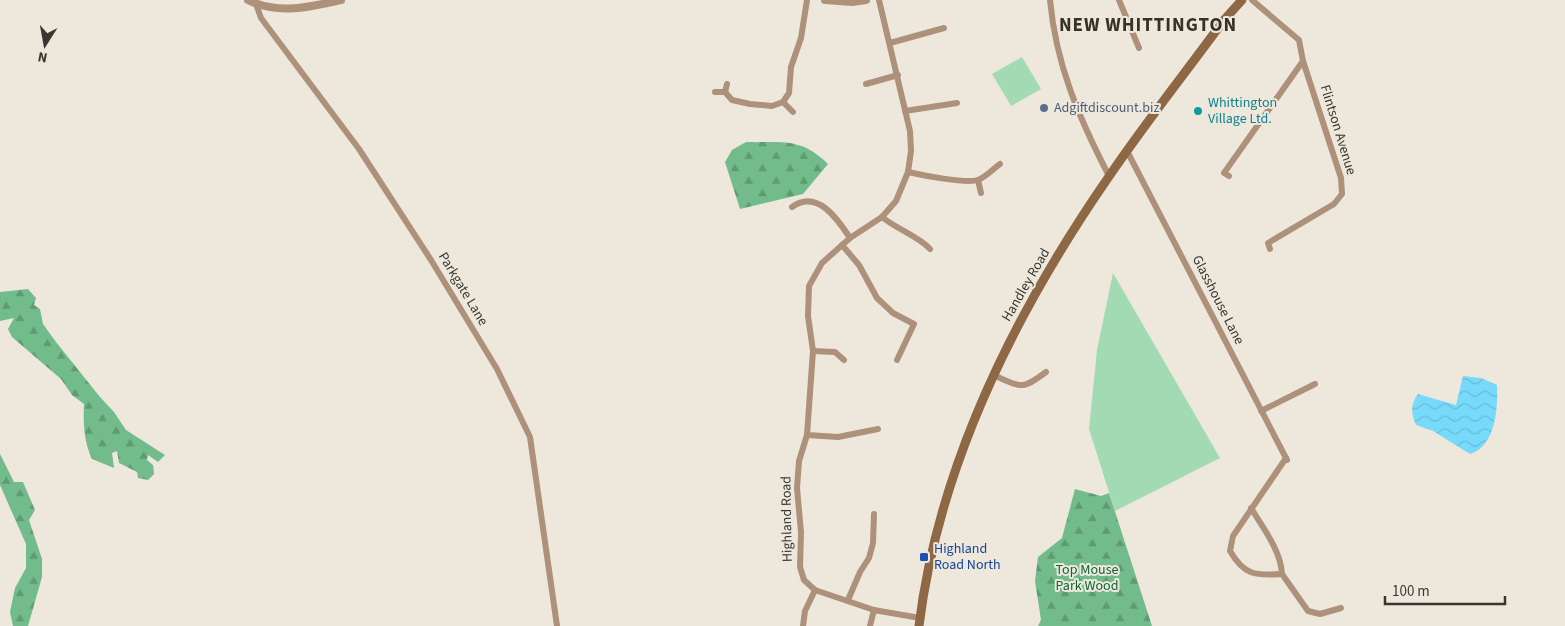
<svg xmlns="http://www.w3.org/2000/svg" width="1565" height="626" font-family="'Source Sans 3',sans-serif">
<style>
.forest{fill:url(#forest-firs)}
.garden{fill:#a2dab3}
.water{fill:url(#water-waves)}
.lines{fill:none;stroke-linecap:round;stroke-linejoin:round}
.minor{stroke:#ad917a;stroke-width:6}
.tertiary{stroke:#ad917a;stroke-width:8}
.secondary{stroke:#8e6744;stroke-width:9}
.service-dot{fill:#5c6f8a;stroke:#eee8dc;stroke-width:2}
.culture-dot{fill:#0f9aa8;stroke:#eee8dc;stroke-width:2}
.transit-dot{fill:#1a4fb4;stroke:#eee8dc;stroke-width:2}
.labels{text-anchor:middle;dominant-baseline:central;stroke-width:4;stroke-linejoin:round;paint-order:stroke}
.culture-label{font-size:14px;fill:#0d838f;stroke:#eee8dc;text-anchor:start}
.service-label{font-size:14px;fill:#4e5e75;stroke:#eee8dc;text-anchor:start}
.street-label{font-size:14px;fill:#393632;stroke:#eee8dc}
.transit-label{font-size:14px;fill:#164399;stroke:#eee8dc;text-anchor:start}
.park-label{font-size:14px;fill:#106538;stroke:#eee8dc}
.district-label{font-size:19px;font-weight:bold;letter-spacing:1px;fill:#363228;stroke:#eee8dc}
</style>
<defs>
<pattern id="forest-firs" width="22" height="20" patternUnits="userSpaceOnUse" patternTransform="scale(1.25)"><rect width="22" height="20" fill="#72bc8b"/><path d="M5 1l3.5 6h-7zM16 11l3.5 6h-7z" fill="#5f9a72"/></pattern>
<pattern id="water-waves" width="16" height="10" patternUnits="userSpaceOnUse" patternTransform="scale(1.25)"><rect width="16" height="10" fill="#77dafa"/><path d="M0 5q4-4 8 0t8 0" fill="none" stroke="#68bcd7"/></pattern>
</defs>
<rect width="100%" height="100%" fill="#eee8dc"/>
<g class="forest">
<path d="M746 142C782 143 801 137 828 164L803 194 740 209 725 162 732 150Z"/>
<path d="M28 289 36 298 34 305 40 309 43 324 56 342 100 397 114 412 126 430 165 455 158 462 148 455 147 460 153 465 154 474 148 480 138 478 137 472 119 463 117 451 112 453 114 468 92 459C84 442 83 423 84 404L72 395 61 379 12 337 8 329 14 318 0 321V292Z"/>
<path d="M0 454 14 482H23L35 510 29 520 42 559V577L28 626H13L10 612 15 588 26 568V544L0 485Z"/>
<path d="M1075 489 1101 496 1109 493 1152 626H1038L1041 620 1035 581 1038 557 1062 538Z"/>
</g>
<g class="garden">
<path d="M1022 57 1041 89 1011 106 992 74Z"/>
<path d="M1113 273 1220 458 1115 511 1089 429 1097 350Z"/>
</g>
<path class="water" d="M1463 376 1481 378 1497 385C1498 408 1496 446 1470 454L1433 431 1416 425C1411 413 1410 405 1418 394L1456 405Z"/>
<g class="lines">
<g class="minor">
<path d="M879 0 910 131 911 151 908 172 896 201 882 217 850 238 822 263 809 286 808 316 813 351 807 435 799 461 797 488 801 532 800 567 804 580 815 590 874 610 920 618"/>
<path d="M1050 0C1056 65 1079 118 1109 176"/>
<path d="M1119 0 1139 48"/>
<path d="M1252 0 1299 40 1303 61 1341 178 1342 194 1334 204 1268 243 1270 249"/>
<path d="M256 4 261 18 359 149 431 260 497 369 530 437 557 626"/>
<path d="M890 43 944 28"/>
<path d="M866 84 898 75"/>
<path d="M715 92H725L727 84"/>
<path d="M725 92 732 100 750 104 772 106 783 102 789 93 791 67 801 38 807 0"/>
<path d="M783 102 793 112"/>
<path d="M905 111 957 103"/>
<path d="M1127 151 1287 460"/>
<path d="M908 172C921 175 966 184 978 180 986 177 993 169 1000 164"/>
<path d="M1229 176 1224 173 1303 61"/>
<path d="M978 180 981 193"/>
<path d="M792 207C817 189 837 218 850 238"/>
<path d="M882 217C898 230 918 236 930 249"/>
<path d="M842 245 859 265 877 298 893 313 914 324 897 360"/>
<path d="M813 351 835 352 844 360"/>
<path d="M993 375C1022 387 1021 391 1046 372"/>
<path d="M1261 411 1315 384"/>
<path d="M807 435 838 437 878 429"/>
<path d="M1286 458 1233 536 1230 551C1244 575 1255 576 1282 574L1308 611 1320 614 1341 608"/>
<path d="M1251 508C1263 528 1281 551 1282 574"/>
<path d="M848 600 860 572 869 558 873 543 874 514"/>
<path d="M803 626 805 611 815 590"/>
<path d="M870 626 874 610"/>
</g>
<g class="tertiary">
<path d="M248 0C277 15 311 7 341 0"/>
<path d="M825 0 852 2 866 0"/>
</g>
<path class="secondary" d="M919 626C939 462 1017 309 1110 175 1146 122 1186 72 1224 20L1242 0"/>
</g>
<circle class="service-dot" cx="1044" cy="108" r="5"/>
<circle class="culture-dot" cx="1198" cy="111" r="5"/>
<rect class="transit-dot" x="919" y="552" width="10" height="10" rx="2.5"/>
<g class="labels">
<g class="culture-label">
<text x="1208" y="103">Whittington<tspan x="1208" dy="16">Village Ltd.</tspan></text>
</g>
<g class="service-label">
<text x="1054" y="108">Adgiftdiscount.biz</text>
</g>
<g class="street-label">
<text transform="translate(1338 130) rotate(73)">Flintson Avenue</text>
<text transform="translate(1026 285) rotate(-60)">Handley Road</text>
<text transform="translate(463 289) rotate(59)">Parkgate Lane</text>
<text transform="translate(1218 300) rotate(63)">Glasshouse Lane</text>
<text transform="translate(787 519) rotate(-91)">Highland Road</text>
</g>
<g class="transit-label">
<text x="934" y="549">Highland<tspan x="934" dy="16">Road North</tspan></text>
</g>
<g class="park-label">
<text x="1087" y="570">Top Mouse<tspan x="1087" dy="16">Park Wood</tspan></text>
</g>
<g class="district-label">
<text x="1148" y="25">NEW WHITTINGTON</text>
</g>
</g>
<g transform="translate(45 45) rotate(191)" stroke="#eee8dc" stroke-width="4" paint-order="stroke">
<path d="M0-4L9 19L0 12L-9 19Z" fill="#393632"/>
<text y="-8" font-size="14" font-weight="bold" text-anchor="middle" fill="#393632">N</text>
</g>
<path d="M1385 596v8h120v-8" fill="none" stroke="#393632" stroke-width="2.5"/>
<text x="1392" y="596" font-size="15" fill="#393632" stroke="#eee8dc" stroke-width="4" paint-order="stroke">100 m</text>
</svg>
